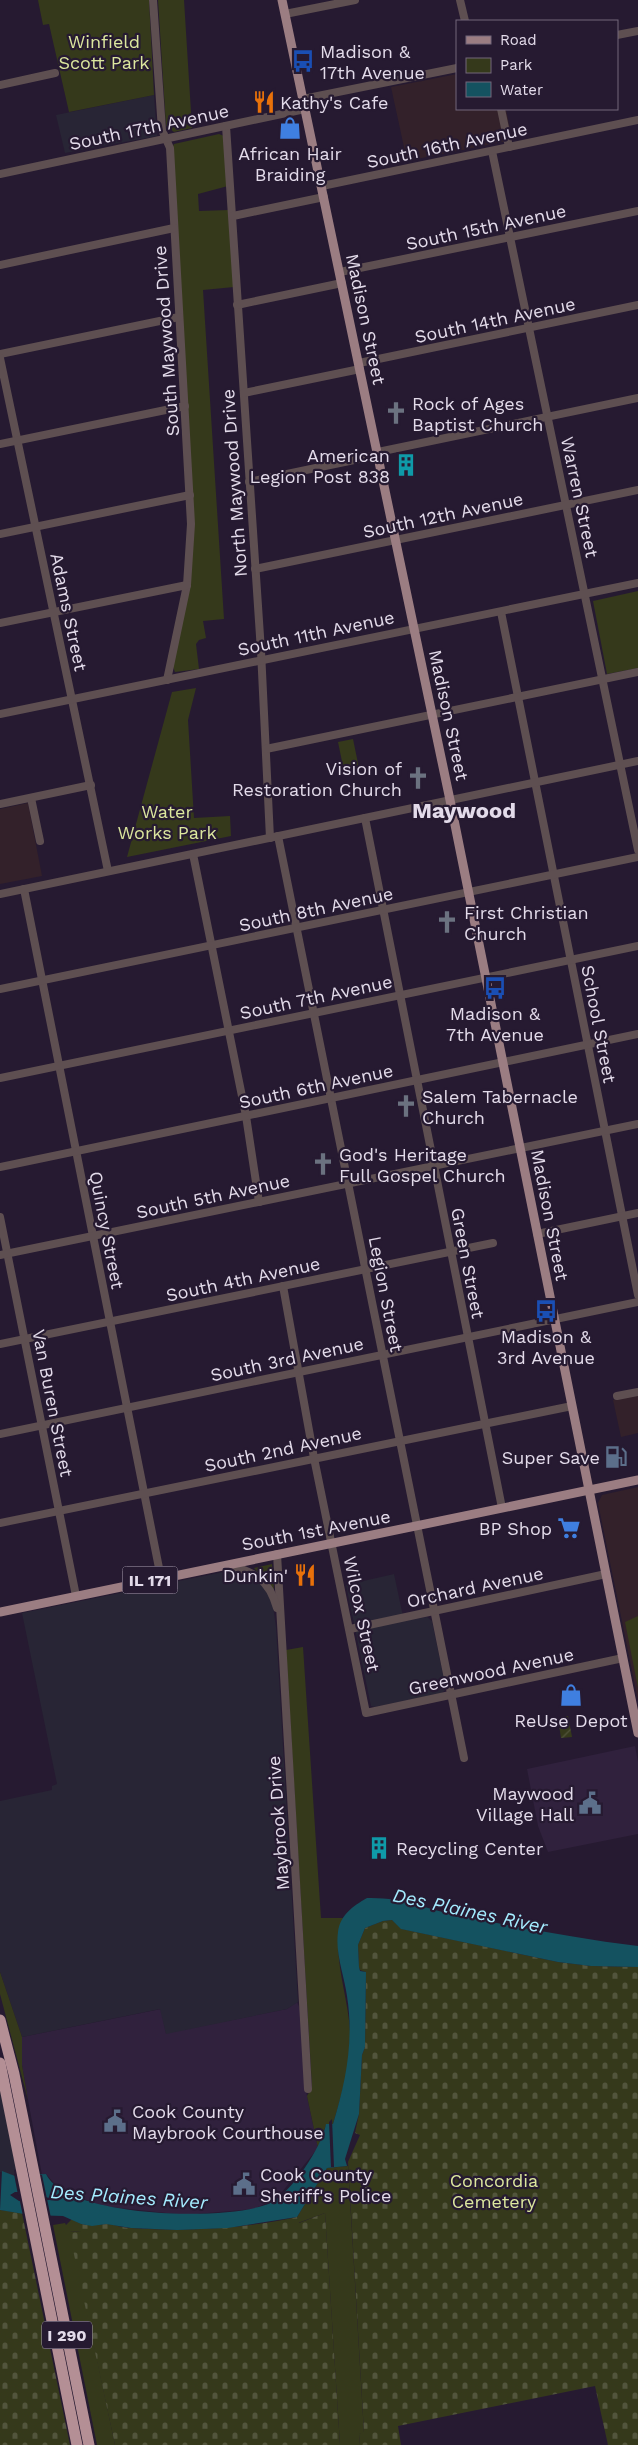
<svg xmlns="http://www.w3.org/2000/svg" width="638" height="2445" font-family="'Work Sans',sans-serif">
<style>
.built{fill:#30213d}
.industrial{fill:#282535}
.education{fill:#33212a}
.green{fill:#35391b}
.cemetery{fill:url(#cemetery-stones)}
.garden{fill:url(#garden-furrows)}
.water{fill:#145260;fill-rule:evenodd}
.pier{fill:#261a31}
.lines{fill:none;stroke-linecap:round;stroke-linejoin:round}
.minor{stroke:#5e4f51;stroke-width:8}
.major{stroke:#9b7d82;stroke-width:9}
.highway{stroke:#b48f95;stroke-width:11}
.labels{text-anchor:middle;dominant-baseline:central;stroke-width:4.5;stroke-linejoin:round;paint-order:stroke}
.shield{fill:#261a31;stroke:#aaa1b2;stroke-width:1}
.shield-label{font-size:16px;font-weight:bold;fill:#e3dbea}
.park-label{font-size:18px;fill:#dce79e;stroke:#261a31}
.poi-label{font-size:18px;fill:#e3dbea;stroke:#261a31;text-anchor:start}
.street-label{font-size:18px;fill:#e3dbea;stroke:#261a31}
.water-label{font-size:19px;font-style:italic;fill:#a4ecff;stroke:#261a31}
.district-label{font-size:22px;font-weight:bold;fill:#e3dbea;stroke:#261a31}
</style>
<defs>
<pattern id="cemetery-stones" width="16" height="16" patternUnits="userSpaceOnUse" patternTransform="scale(1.25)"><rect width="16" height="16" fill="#35391b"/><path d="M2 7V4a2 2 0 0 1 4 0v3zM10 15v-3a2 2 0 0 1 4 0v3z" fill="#52553c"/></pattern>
<pattern id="garden-furrows" width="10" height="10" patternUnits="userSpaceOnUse" patternTransform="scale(1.25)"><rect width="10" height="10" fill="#35391b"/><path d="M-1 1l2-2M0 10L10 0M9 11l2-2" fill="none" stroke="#52553c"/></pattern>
</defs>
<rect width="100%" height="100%" fill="#261a31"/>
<g class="built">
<path d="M635 1746 638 1762V1834L548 1852 538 1826 527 1769Z"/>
<path d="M297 2002 303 2015 304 2082 318 2148 277 2198 254 2209 185 2215 110 2207 94 2203 60 2190 46 2174 42 2175 28 2100 22 2065V2037L161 2009 166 2033 287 2009Z"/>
</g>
<g class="industrial">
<path d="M154 95 157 136 65 153 56 115Z"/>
<path d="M233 1570 260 1580 272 1599 276 1627 298 2002 287 2009 166 2034 160 2009 22 2037 0 1972V1801L52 1790V1786L57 1784 22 1613Z"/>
<path d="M394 1574 404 1621 427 1617 432 1621 446 1689 442 1693 375 1707 371 1706 346 1585Z"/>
<path d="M0 2086 17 2169 14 2170 15 2176 0 2172Z"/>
</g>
<g class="education">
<path d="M457 74V109H506L512 140 407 161 391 87Z"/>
<path d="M28 803 42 876 0 884V809Z"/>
<path d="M638 1394V1433L621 1437 613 1400Z"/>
<path d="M638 1487V1700L598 1503 602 1495Z"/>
</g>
<g class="green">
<path d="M38 0H149L154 95 69 112 49 24 43 25Z"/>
<path d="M158 0H184L192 128 174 132 166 126Z"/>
<path d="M219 134 224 136 228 186 198 194 199 211 229 210 234 287 203 290 224 619 203 621 206 638 199 640 196 644 199 669 175 672 173 667 190 582 194 522 173 146 174 144Z"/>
<path d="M638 591V668L607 674 593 601Z"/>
<path d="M196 688 188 720 194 818 230 816 231 836 127 857 172 692Z"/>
<path d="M353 739 360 773 345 776 338 742Z"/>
<path d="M272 1564 274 1590 254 1568Z"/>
<path d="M638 1616V1688L625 1622Z"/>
<path d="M303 1647 321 1918H343C330 1952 348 1994 350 2031 351 2063 342 2094 333 2124L326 2125 318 2148 307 2096 312 2087 286 1650Z"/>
<path d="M0 1972 22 2037V2065L28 2100 0 1994Z"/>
<path d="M348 2166 364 2433 359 2434 360 2445H340L325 2213 298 2223 297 2217 327 2168Z"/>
<path d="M72 2219 81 2224V2232L70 2231 115 2445H97L53 2225 65 2223 66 2225Z"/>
</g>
<g class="cemetery">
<path d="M392 1920 402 1929 558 1962 591 1966 638 1967V2445H608L595 2386 398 2426 401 2445H360L359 2434 364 2432 348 2162 360 2135 355 2133 359 2114 362 2055 365 2047 366 1972 360 1970 359 1967 358 1945 365 1928 383 1921Z"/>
<path d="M0 2210 22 2213 70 2445H0Z"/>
<path d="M325 2213 340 2445H115L69 2231 81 2232V2224C91 2226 99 2224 108 2224 116 2225 123 2228 131 2228 187 2232 242 2229 297 2217L299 2223Z"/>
</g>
<path class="garden" d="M568 1716 572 1737 561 1738 558 1718Z"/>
<path class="water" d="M367 1898C403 1897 426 1909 460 1916 519 1927 578 1939 638 1946V1967L591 1966 558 1962 401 1929 392 1920 383 1921 365 1928 358 1945 359 1967 360 1971 366 1972 365 2047 362 2055 359 2114 345 2159 347 2166 327 2168 297 2217 228 2228 177 2230 131 2228 106 2224 92 2226 81 2224 63 2216 30 2215 0 2210 2 2171 15 2176 46 2174C67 2218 230 2222 270 2203 291 2193 322 2147 326 2124H333C346 2081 354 2041 347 1996 344 1975 335 1953 338 1932 340 1915 353 1906 367 1898ZM29 2192 49 2198 50 2200 19 2201 10 2195 15 2192Z"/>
<g class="pier">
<path d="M332 2119 334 2167H331L329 2122Z"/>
<path d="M14 2174 42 2175 51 2218 23 2216 19 2197 21 2199 41 2198 18 2195Z"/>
</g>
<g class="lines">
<g class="minor">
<path d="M153 0 162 130 170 148 191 524 187 585 167 680"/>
<path d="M460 0 465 21"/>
<path d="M285 14 355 0"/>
<path d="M617 35 638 31"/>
<path d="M0 85 55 73"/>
<path d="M303 99 457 68"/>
<path d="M501 109 509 147"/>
<path d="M226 126 261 651 270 838"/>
<path d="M492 151 638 850"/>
<path d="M0 174 305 109"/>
<path d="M322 186 638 120"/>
<path d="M233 216 324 197"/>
<path d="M0 265 174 228"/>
<path d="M340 272 638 211"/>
<path d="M237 305 342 283"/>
<path d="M0 354 179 317"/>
<path d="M0 358 108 871"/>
<path d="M359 363 638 305"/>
<path d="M244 393 360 369"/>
<path d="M0 444 185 406"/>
<path d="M378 452 638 398"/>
<path d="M249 482 378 455"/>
<path d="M0 534 190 495"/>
<path d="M255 569 638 490"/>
<path d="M501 612 638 1295"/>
<path d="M0 623 187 585"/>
<path d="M0 714 638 583"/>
<path d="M266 749 638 672"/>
<path d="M31 798 40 841"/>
<path d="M0 804 91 785"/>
<path d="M365 818 502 1508"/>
<path d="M278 836 464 1758"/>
<path d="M193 854 246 1116 259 1202"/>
<path d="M24 889 161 1578"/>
<path d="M0 894 638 761"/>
<path d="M0 989 638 857"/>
<path d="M0 1078 638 946"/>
<path d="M0 1167 638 1034"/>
<path d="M0 1217 76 1596"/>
<path d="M537 1234 638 1213"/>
<path d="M0 1255 638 1124"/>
<path d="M283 1286 314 1458 366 1713 623 1658"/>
<path d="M0 1344 493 1243"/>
<path d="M617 1396 638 1392"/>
<path d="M0 1434 638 1302"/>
<path d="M0 1523 572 1406"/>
<path d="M277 1554 308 2089"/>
<path d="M227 1565C255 1572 269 1579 277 1608"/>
<path d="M350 1629 606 1574"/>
</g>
<g class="major">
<path d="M282 0 450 800 638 1733"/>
<path d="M0 1612 638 1480"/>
</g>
<g class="highway">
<path d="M0 2020 14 2074 89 2445"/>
<path d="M0 2063 77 2445"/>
</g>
</g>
<defs>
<symbol id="bus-bare" viewBox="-9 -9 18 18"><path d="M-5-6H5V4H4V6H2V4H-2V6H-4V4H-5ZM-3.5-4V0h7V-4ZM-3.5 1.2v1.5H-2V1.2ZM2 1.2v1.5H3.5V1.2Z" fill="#1a4fb4" stroke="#261a31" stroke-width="2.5" paint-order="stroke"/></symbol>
<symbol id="restaurant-bare" viewBox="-9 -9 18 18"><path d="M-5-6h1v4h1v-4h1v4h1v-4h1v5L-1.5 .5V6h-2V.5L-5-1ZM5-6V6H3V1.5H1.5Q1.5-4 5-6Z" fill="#e8710a" stroke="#261a31" stroke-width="2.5" paint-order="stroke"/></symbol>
<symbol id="shop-bare" viewBox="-9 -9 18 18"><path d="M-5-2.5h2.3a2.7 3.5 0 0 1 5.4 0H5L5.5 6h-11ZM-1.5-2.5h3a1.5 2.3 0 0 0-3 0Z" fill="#3f7fe0" stroke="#261a31" stroke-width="2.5" paint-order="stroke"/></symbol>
<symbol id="church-bare" viewBox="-9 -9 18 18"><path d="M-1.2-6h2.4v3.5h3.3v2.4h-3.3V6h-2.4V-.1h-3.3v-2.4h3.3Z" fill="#6b7280" stroke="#261a31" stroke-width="2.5" paint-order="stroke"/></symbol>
<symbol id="building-bare" viewBox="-9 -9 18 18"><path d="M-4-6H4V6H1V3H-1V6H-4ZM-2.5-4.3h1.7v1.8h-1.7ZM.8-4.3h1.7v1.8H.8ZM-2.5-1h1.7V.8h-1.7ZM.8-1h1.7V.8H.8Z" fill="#0f9aa8" stroke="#261a31" stroke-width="2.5" paint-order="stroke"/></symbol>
<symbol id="fuel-bare" viewBox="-9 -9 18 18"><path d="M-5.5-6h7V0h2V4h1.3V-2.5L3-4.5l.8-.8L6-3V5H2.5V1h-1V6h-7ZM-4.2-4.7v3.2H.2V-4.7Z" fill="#5c6f8a" stroke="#261a31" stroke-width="2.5" paint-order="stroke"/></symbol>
<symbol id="supermarket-bare" viewBox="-9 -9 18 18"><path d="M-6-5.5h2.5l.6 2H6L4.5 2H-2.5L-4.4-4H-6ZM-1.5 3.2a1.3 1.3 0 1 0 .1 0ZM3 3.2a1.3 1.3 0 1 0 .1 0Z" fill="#3f7fe0" stroke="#261a31" stroke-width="2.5" paint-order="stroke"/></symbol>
<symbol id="civic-bare" viewBox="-9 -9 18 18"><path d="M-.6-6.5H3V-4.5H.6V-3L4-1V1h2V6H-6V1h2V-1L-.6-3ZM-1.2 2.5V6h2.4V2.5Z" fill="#5c6f8a" stroke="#261a31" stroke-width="2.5" paint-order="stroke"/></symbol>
</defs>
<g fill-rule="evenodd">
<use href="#bus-bare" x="287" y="45" width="32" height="32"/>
<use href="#restaurant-bare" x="248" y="86" width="32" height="32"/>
<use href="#shop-bare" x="274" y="112" width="32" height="32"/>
<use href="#church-bare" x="380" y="397" width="32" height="32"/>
<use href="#building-bare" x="390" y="449" width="32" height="32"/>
<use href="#church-bare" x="402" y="762" width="32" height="32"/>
<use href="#church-bare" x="431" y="906" width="32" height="32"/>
<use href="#bus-bare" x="479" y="972" width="32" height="32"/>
<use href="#church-bare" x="390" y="1090" width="32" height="32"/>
<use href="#church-bare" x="307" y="1148" width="32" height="32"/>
<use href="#bus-bare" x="530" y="1295" width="32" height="32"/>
<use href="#fuel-bare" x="600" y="1441" width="32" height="32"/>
<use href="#supermarket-bare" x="553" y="1512" width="32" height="32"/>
<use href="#restaurant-bare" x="289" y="1559" width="32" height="32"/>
<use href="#shop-bare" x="555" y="1679" width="32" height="32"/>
<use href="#civic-bare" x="574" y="1787" width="32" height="32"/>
<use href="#building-bare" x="363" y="1832" width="32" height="32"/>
<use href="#civic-bare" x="99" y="2105" width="32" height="32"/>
<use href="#civic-bare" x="228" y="2168" width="32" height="32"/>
</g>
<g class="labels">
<g class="shield">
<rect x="122.5" y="1566.5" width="55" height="27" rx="4"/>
<rect x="42" y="2321.5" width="50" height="27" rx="4"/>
</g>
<g class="shield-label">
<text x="150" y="1580">IL 171</text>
<text x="67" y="2335">I 290</text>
</g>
<g class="park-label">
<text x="104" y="41">Winfield<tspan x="104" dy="21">Scott Park</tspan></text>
<text x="167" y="811">Water<tspan x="167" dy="21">Works Park</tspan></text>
<text x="494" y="2180">Concordia<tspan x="494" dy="21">Cemetery</tspan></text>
</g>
<g class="poi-label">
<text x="320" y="51">Madison &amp;<tspan x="320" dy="21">17th Avenue</tspan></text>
<text x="280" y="102">Kathy's Cafe</text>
<text x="290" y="153" text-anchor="middle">African Hair<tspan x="290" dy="21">Braiding</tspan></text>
<text x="412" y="403">Rock of Ages<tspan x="412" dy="21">Baptist Church</tspan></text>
<text x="390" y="455" text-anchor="end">American<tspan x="390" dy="21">Legion Post 838</tspan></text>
<text x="402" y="768" text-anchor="end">Vision of<tspan x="402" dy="21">Restoration Church</tspan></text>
<text x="464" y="912">First Christian<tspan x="464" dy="21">Church</tspan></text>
<text x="495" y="1013" text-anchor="middle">Madison &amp;<tspan x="495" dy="21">7th Avenue</tspan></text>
<text x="422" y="1096">Salem Tabernacle<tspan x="422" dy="21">Church</tspan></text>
<text x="339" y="1154">God's Heritage<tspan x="339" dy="21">Full Gospel Church</tspan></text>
<text x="546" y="1336" text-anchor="middle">Madison &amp;<tspan x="546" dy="21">3rd Avenue</tspan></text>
<text x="600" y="1457" text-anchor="end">Super Save</text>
<text x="552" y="1528" text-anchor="end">BP Shop</text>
<text x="288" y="1575" text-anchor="end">Dunkin'</text>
<text x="571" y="1720" text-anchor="middle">ReUse Depot</text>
<text x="574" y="1793" text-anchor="end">Maywood<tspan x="574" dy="21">Village Hall</tspan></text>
<text x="396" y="1848">Recycling Center</text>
<text x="132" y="2111">Cook County<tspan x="132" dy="21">Maybrook Courthouse</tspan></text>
<text x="260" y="2174">Cook County<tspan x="260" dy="21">Sheriff's Police</tspan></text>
</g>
<g class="street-label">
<text transform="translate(149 127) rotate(-12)">South 17th Avenue</text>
<text transform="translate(447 145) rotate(-12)">South 16th Avenue</text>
<text transform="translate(486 227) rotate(-12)">South 15th Avenue</text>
<text transform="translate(366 319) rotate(78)">Madison Street</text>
<text transform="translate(495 320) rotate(-12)">South 14th Avenue</text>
<text transform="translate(166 341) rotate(-94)">South Maywood Drive</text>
<text transform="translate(234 483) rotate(-94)">North Maywood Drive</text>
<text transform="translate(580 497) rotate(78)">Warren Street</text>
<text transform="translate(443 515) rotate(-12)">South 12th Avenue</text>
<text transform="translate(69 612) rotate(78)">Adams Street</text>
<text transform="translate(316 633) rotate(-12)">South 11th Avenue</text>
<text transform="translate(449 715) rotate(78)">Madison Street</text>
<text transform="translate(316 909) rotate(-12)">South 8th Avenue</text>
<text transform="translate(316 997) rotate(-12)">South 7th Avenue</text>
<text transform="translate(599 1024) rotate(79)">School Street</text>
<text transform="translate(316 1086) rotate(-12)">South 6th Avenue</text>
<text transform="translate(213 1196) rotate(-12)">South 5th Avenue</text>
<text transform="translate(550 1215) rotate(79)">Madison Street</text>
<text transform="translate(107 1230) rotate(79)">Quincy Street</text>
<text transform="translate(468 1263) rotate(79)">Green Street</text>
<text transform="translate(243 1279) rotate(-12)">South 4th Avenue</text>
<text transform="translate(386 1294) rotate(79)">Legion Street</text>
<text transform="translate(287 1359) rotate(-12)">South 3rd Avenue</text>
<text transform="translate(53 1403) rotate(79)">Van Buren Street</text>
<text transform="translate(283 1449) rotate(-12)">South 2nd Avenue</text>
<text transform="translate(316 1530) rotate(-11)">South 1st Avenue</text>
<text transform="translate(475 1587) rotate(-12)">Orchard Avenue</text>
<text transform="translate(362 1614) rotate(78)">Wilcox Street</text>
<text transform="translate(491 1671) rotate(-12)">Greenwood Avenue</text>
<text transform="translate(278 1823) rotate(-94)">Maybrook Drive</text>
</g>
<g class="water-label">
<text transform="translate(470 1911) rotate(12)">Des Plaines River</text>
<text transform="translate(129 2197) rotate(4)">Des Plaines River</text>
</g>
<g class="district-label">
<text x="464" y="810">Maywood</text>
</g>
</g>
<rect x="456" y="20" width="162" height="90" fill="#261a31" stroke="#72677b"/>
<rect x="466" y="36" width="25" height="8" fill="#9b7d82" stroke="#72677b"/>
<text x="500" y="45" font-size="15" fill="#e3dbea">Road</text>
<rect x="466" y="58" width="25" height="15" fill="#35391b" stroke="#72677b"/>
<text x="500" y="70" font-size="15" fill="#e3dbea">Park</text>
<rect x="466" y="82" width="25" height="15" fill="#145260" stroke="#72677b"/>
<text x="500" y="95" font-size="15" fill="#e3dbea">Water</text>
</svg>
